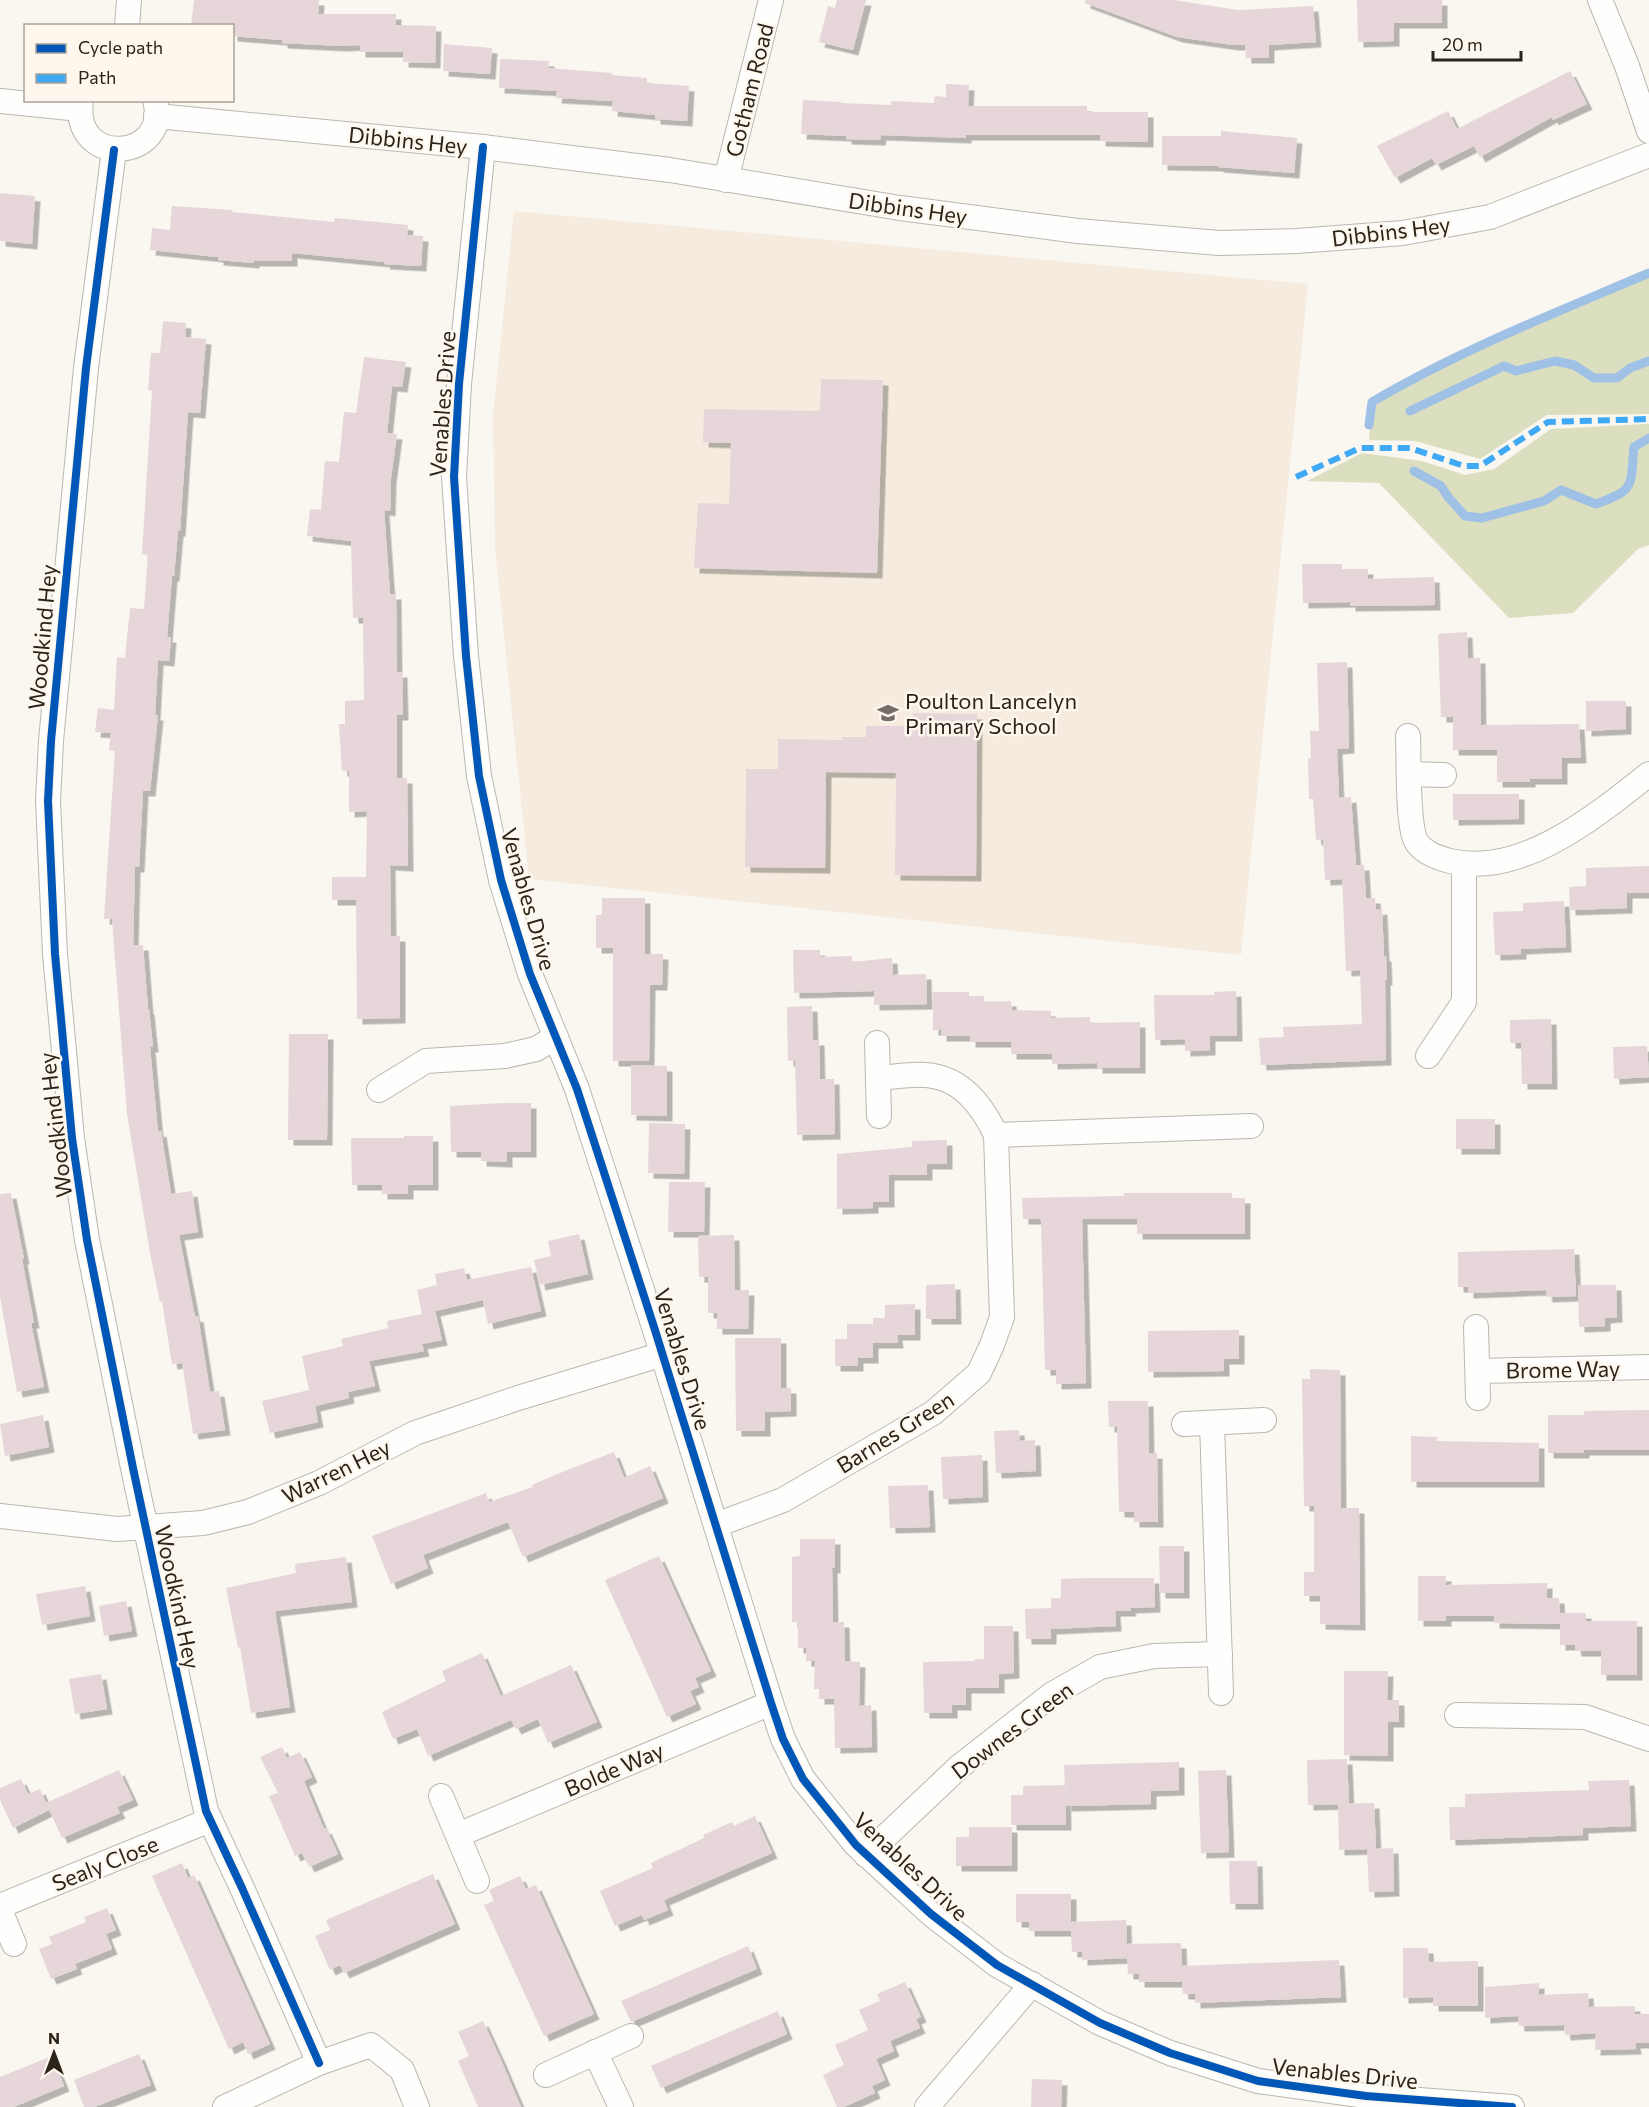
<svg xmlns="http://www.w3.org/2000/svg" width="1649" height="2107" font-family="Commissioner,sans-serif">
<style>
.education{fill:#f5ecdf}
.green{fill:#dcdec0}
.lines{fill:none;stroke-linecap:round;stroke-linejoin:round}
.stream{stroke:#9fc1e6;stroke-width:9}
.building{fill:#e6d6da;filter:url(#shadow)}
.minor-casing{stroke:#bbb7b0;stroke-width:26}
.minor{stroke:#fefefd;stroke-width:24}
.quiet{stroke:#3fa9f5;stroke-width:6;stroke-dasharray:12 6;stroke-linecap:butt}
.cycleway-casing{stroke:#fdf7ed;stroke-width:11}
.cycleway{stroke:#0057b8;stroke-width:8}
.labels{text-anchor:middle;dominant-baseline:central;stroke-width:5;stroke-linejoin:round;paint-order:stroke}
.street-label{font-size:22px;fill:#2a241b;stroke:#fdf7ed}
.poi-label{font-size:22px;fill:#2a241b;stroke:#fdf7ed;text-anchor:start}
</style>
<defs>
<filter id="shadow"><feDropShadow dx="5.5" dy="5.5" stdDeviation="0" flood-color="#0004"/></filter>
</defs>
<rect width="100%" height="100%" fill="#faf6f0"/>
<path class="education" d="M514 211 1308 284 1241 955 529 879 495 548 493 415Z"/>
<g class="green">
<path d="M1649 273V414L1547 415 1480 459 1415 441 1369 440 1372 402 1448 359Z"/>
<path d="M1647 424H1649V545L1638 549 1573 613 1509 618 1379 483 1307 481 1362 453 1422 461 1465 475 1494 469 1551 429Z"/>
</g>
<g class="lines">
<g class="stream">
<path d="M1410 411 1504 366 1516 371 1555 361 1574 365 1594 378H1617L1630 368 1649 361"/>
<path d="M1369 425 1372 402C1460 350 1555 313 1649 273"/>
<path d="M1414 471 1441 486 1448 497 1465 516 1482 518 1544 501 1561 490 1596 504C1636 489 1630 488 1634 447L1649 438"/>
</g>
</g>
<g class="building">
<path d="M194 0H319L318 14H396V25L436 26 435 63 403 62V52H360V45L341 46 282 43V40L232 36V26H191Z"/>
<path d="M837 0H866L853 50 819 42 828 6 835 8Z"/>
<path d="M1085 0H1174L1238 10 1313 6 1316 42 1269 45V58H1246L1245 45H1233L1177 37 1085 3Z"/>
<path d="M1357 0H1442V23H1394V41L1358 42Z"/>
<path d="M444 44 492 48 490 74 443 71Z"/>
<path d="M500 59 549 61 548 68 612 73V75L647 78V83L689 86 687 121 655 119V115L612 111 613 101 556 98 557 91 499 88Z"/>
<path d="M1570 71 1587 104 1553 120 1552 117 1480 157 1474 146 1436 165 1432 158 1395 178 1377 146 1448 111 1457 129Z"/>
<path d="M946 84 969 85 968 106H1087V112H1148V142L1100 141V135H966V138L881 135 880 140 846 139V136L801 134 803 100 841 102V103L891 105V101L934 103 935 96 946 97Z"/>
<path d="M1221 131 1297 138 1294 173 1218 167V166L1162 165V136H1221Z"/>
<path d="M0 193 35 196 32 244 0 241Z"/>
<path d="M172 206 233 210 232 212 334 222 335 218 408 225 407 235 423 236 421 266 384 264 385 262 292 253V261H254V263L218 260V257L150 250 152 228 170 230Z"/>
<path d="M163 321 186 323 185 337 206 339 200 413 188 412 180 531H178L174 576H172L167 637H171L169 661 158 660 155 715H158L150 791H143L139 867H135L133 945H143L148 1009H149L153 1047H150L158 1132 161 1131 171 1194 192 1191 198 1232 179 1235 195 1317 198 1316 210 1392 219 1391 225 1430 193 1434 182 1363 172 1364 162 1302H160L150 1253 127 1114 112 919H104L115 751 109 750 111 733 95 732 98 708 114 710 117 657 125 658 130 608 144 609 148 555 142 554 152 391 148 390 151 353H160Z"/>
<path d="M364 357 406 362 402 387 392 386 387 433 397 434 391 478 390 511 384 510 390 594H396L397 672H402L403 715H397V778H407L408 866 390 865 391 936H400V1018L357 1019 356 900H332V877H366L367 811 349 812V771H342L339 724H345V701L364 700 363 618H353L351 541 307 536 310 509 321 510 325 461 339 462 344 412 356 413Z"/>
<path d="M821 379 883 380 877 573 694 568 698 503 729 504 731 443 703 442 704 409 820 411Z"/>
<path d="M1302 564H1342V569H1368V579L1434 577 1435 605 1350 606V602L1303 603Z"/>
<path d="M1467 632 1468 658H1480L1481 725 1579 724 1581 758H1562V779H1530V782H1497V750H1453V717H1441L1438 634Z"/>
<path d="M1347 662 1349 748 1337 749 1339 798 1351 797 1356 865H1364L1366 898H1375L1376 910 1382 909 1384 956H1386L1387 980H1385L1386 1060 1261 1065 1259 1038 1284 1037 1283 1027 1362 1024 1360 970 1346 971 1342 879 1325 880 1323 839 1316 840 1313 799H1309L1308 759 1311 758 1310 731H1319L1317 663Z"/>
<path d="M1586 701H1626V729L1586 731Z"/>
<path d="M913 713 977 714 976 876 895 875 896 773 826 772 825 868 745 867 746 769H778V739L842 740V737H866V726H913Z"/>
<path d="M1453 794H1519V819L1453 820Z"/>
<path d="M1649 866V893H1627V908L1570 910 1569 887 1586 886V868Z"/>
<path d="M602 898H645V954H663L662 985H650L649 1061H613V948H596V915H602Z"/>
<path d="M1564 901 1566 947 1521 949V954L1495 955 1493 912 1523 911V903Z"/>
<path d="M793 950H820V957L852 956V962L892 958 893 975 926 974 927 1004 874 1005V991L794 993Z"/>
<path d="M1236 991 1237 1036H1210V1050L1185 1051V1039L1155 1040 1154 995H1214V992Z"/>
<path d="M933 992H969V996H984V1002L1011 1001 1012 1010 1051 1011V1018L1090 1017V1023L1140 1022V1068H1097V1063L1052 1064V1054H1011V1042H970V1036H941V1030H933Z"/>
<path d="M812 1006 813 1040H819L820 1079H834L835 1134 797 1135 795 1060 788 1061 787 1007Z"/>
<path d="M1551 1019 1552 1084H1522L1521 1043H1510V1020Z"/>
<path d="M289 1034H328L327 1140H288Z"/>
<path d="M1647 1046 1649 1077 1614 1079 1613 1047Z"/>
<path d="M631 1065 667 1066V1116L631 1115Z"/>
<path d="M503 1103H531V1152H507V1162L481 1161V1152H451L450 1106Z"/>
<rect x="1456" y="1119" width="39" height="30"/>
<path d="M649 1123 685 1124 684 1174 648 1173Z"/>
<path d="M404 1136H433V1185H408V1194H382V1185H352L351 1138H404Z"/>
<path d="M947 1140V1164H927V1175H889V1202H873V1208L837 1209V1154L912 1147V1141Z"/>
<path d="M669 1182H705L704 1232H668Z"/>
<path d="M11 1193 24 1259H22L34 1323H31L44 1387 17 1392 0 1297V1194Z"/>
<path d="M1124 1193H1232V1198H1245V1234H1137V1219H1082L1086 1383 1056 1384V1370H1045L1041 1221 1040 1219H1023L1022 1198 1124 1196Z"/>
<path d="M579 1234 588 1274 540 1285 534 1260 551 1256 548 1241Z"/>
<path d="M734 1235 735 1290H749L748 1329H717V1313H708V1277H699L698 1236Z"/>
<path d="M1574 1249 1576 1296 1547 1297 1546 1290 1468 1293V1287H1458V1252Z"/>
<path d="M531 1267 541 1311 488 1324 483 1300 435 1311 442 1340 422 1344 424 1351 369 1361 375 1386 348 1392 349 1398 315 1406 318 1422 270 1433 262 1401 309 1390 302 1356 343 1346 341 1339 388 1328 387 1321 422 1314 417 1290 437 1285 435 1274 464 1268 467 1280Z"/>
<path d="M955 1284 956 1319H926V1285Z"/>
<path d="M1578 1285H1616L1617 1317 1605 1318V1326L1579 1327Z"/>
<path d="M915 1304V1335H897L898 1343H873V1358H858V1366H835V1339H847V1324H873V1318H885V1305Z"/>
<path d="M1239 1330V1359H1224V1371L1148 1372V1331Z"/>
<path d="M735 1338H781V1388H791V1411L765 1412V1431H736Z"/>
<path d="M1310 1369 1340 1370 1341 1508H1359L1360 1625 1320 1624V1596H1304V1572H1314V1506H1304L1302 1379H1310Z"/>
<path d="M1108 1401H1148L1149 1453H1157L1158 1522H1134V1512H1119L1117 1427H1109Z"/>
<path d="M1649 1410V1450H1584V1453H1548V1415H1584V1411Z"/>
<path d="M43 1415 49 1447 5 1456 0 1424Z"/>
<path d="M1019 1430 1020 1441 1035 1440 1036 1471 996 1473 994 1431Z"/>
<path d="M1411 1436 1437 1437V1441L1539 1443V1482H1411Z"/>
<path d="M614 1452 624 1478 650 1466 663 1498 523 1557 508 1522 423 1555 428 1568 391 1584 372 1536 486 1493 489 1502 533 1487 532 1485 567 1470Z"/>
<path d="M982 1455 983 1497 943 1499 941 1457Z"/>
<path d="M928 1485 930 1527 890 1528 888 1486Z"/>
<path d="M800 1539H835V1568H832L833 1622H844L845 1661 860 1662 859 1706 871 1705 872 1747 835 1748 834 1699H819V1689H814L815 1661H806V1648H798V1622H792V1557L800 1556Z"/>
<path d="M1159 1546H1184V1593H1160Z"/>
<path d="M659 1556 711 1671 695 1678 699 1687 690 1691 696 1704 667 1717 605 1580Z"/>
<path d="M346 1557 352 1602 275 1611 290 1707 251 1713 240 1647 238 1648 226 1588 296 1573 295 1564Z"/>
<path d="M1418 1576H1446V1585L1547 1583V1598H1559L1560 1613H1586V1621H1637V1675H1601V1651H1576L1575 1645H1560V1624L1494 1623V1616H1446V1621H1418Z"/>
<path d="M1088 1578H1154L1155 1607 1130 1608 1131 1611H1115L1116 1626 1051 1629V1598H1061V1579Z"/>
<path d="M85 1586 90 1616 42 1625 36 1594Z"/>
<path d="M126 1601 132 1631 104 1636 99 1606Z"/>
<path d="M1051 1608V1639H1026L1025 1609Z"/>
<path d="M984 1626H1013L1014 1673 999 1674V1688H966V1705H952V1713H924L923 1662 975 1661 974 1659H984Z"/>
<path d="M482 1653 501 1696 571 1665 597 1722 548 1743 538 1719 516 1729 511 1720 428 1756 417 1729 393 1739 382 1712 446 1681 442 1671Z"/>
<path d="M1344 1671H1388L1387 1700H1399V1722H1388V1756L1344 1755Z"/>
<path d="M101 1674 107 1709 75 1714 69 1679Z"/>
<path d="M282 1747 287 1758 300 1752 312 1777 304 1781 324 1829 326 1828 338 1854 309 1867 302 1853 295 1856 285 1833 269 1796 278 1793 260 1757Z"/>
<path d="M1347 1759 1349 1804 1308 1805 1307 1760Z"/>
<path d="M1179 1762V1790L1151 1791V1804L1066 1806 1064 1765Z"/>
<path d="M119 1770 133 1800 117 1807 120 1813 62 1838 46 1803Z"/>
<path d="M1226 1770 1229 1852 1201 1853 1198 1771Z"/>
<path d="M21 1779 28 1794 40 1789 49 1810 13 1828 0 1800V1788Z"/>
<path d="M1629 1780 1631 1826 1583 1828V1835L1450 1840 1449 1807H1465V1794L1589 1790 1588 1781Z"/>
<path d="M1065 1785 1066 1825H1011V1795H1023V1786Z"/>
<path d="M1374 1803 1376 1849 1393 1848 1394 1891 1369 1892 1367 1849 1339 1850 1338 1804Z"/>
<path d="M755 1816 772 1853 664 1900 668 1910 644 1920 642 1915 615 1926 600 1891 653 1868 651 1863 704 1838 703 1835 732 1822 734 1826Z"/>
<path d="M969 1827H1012V1866H956V1837H969Z"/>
<path d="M1229 1861H1257L1258 1904H1230Z"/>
<path d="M182 1863 188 1878 194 1875 270 2044 248 2054 243 2042 229 2049 152 1876Z"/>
<path d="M433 1874 455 1924 344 1973 340 1965 330 1970 315 1936 330 1930 326 1920Z"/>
<path d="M520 1876 526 1889 536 1885 594 2014 544 2036 484 1905 494 1901 489 1890Z"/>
<path d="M1016 1894H1071V1922L1126 1920 1127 1958 1082 1960V1952H1072L1071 1931H1029V1922H1016Z"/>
<path d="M107 1908 116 1930 106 1934 112 1949 75 1964 77 1969 51 1979 39 1949 52 1944 49 1937 86 1922 84 1917Z"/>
<path d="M1181 1943 1182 1966 1339 1960 1341 1997 1195 2003V1994H1183L1182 1982H1139V1974H1128L1126 1944Z"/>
<path d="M748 1946 757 1969 631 2022 621 2001Z"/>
<path d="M1403 1948H1428L1429 1962 1478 1961V2006H1433V1997L1403 1998Z"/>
<path d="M905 1982 921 2017 916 2019 920 2028 890 2041 894 2051 876 2059 885 2080 872 2086 875 2093 844 2107H837L823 2075 844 2065 835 2045 868 2030 859 2010 880 2001 877 1994Z"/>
<path d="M1539 1983V1995L1588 1993 1589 2007 1635 2006V2014H1649V2043H1635L1636 2049 1595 2050 1596 2033 1565 2035 1564 2025 1519 2026 1518 2016 1485 2018V1987Z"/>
<path d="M778 2011 787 2034 661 2088 651 2066Z"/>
<path d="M483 2021 501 2060 521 2107H478L458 2061 469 2056 458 2032Z"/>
<path d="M139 2054 151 2085 94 2107H84L74 2080Z"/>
<path d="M52 2056 64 2086 14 2107H0V2077Z"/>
<path d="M1032 2079 1062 2080 1061 2107H1031Z"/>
</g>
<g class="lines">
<defs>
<g id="minor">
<path d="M1600 0 1627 66 1649 131"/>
<path d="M127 26 129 0"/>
<path d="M81 100C71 170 172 160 155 100"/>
<path d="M0 101 80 109"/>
<path d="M156 116 483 147 670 170 900 208 1078 231 1219 243 1297 241 1403 233 1490 217 1649 155"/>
<path d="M483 147 459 384 454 477 466 656 479 776 501 880 530 974 577 1089 654 1327 771 1703 783 1739 803 1779 856 1845 931 1914 997 1965 1100 2023 1170 2053 1258 2081 1366 2096 1512 2107"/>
<path d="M114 150 86 368 51 741 48 801 55 954 72 1138 87 1240 133 1468 206 1811 242 1888 319 2063"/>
<path d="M726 180 771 0"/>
<path d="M1408 736C1409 758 1407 824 1416 841 1423 853 1438 858 1450 861 1522 878 1597 815 1649 774"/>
<path d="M1409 774 1444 775"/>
<path d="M877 1043 879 1116"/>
<path d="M1428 1056 1464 1002V864"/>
<path d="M379 1090 426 1061 505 1056 536 1049 556 1037"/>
<path d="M996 1135 1251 1126"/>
<path d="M1476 1327 1478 1398"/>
<path d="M1478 1371 1649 1367"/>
<path d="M1212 1423 1221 1693"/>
<path d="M1184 1424 1264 1420"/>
<path d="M0 1516 117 1529 203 1523 248 1512 319 1483 415 1433 518 1398 663 1354"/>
<path d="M716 1525 783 1500 933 1413 979 1373 992 1345 1002 1317 996 1135C982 1105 961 1077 925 1075 910 1074 893 1077 878 1078"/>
<path d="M1457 1715 1585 1717 1649 1739"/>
<path d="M441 1796 477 1881"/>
<path d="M458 1835 771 1703"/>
<path d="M866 1855 959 1767 1051 1695 1100 1667 1154 1656 1220 1654"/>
<path d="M0 1906 210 1820"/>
<path d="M0 1910 14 1944"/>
<path d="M595 2052 621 2107"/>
<path d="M546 2075 631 2036"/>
<path d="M225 2107 319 2063 371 2045 402 2070 417 2107"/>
<path d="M927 2107 1032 1984"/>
</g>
</defs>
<use href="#minor" class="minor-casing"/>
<use href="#minor" class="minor"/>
<path class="quiet" d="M1296 477 1360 448H1410L1464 466H1480L1548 422 1649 419"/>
<defs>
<g id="cycleway">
<path d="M483 147 459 384 454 477 466 656 479 776 501 880 530 974 577 1089 654 1327 771 1703 783 1739 803 1779 856 1845 931 1914 997 1965 1100 2023 1170 2053 1258 2081 1366 2096 1512 2107"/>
<path d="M114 150 86 368 51 741 48 801 55 954 72 1138 87 1240 133 1468 206 1811 242 1888 319 2063"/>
</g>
</defs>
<use href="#cycleway" class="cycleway-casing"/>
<use href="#cycleway" class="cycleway"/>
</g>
<defs>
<symbol id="school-bare" viewBox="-9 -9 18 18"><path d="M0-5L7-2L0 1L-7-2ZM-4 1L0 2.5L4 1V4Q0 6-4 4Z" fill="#736e66" stroke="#fdf7ed" stroke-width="2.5" paint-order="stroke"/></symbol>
</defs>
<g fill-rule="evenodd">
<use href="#school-bare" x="873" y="698" width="30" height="30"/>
</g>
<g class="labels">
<g class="street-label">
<text transform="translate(749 90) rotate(-76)">Gotham Road</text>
<text transform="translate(408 140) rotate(6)">Dibbins Hey</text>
<text transform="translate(908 208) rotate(8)">Dibbins Hey</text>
<text transform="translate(1391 231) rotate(-7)">Dibbins Hey</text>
<text transform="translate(442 404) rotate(-86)">Venables Drive</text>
<text transform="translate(42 637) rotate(-85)">Woodkind Hey</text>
<text transform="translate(529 899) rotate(74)">Venables Drive</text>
<text transform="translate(55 1125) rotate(-97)">Woodkind Hey</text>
<text transform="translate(683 1359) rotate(73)">Venables Drive</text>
<text transform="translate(1563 1369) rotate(-1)">Brome Way</text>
<text transform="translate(895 1432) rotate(-32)">Barnes Green</text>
<text transform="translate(336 1471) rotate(-26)">Warren Hey</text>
<text transform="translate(178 1597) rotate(78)">Woodkind Hey</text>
<text transform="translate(1012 1730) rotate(-37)">Downes Green</text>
<text transform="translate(614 1769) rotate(-23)">Bolde Way</text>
<text transform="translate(105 1863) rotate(-22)">Sealy Close</text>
<text transform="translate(911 1866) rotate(43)">Venables Drive</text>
<text transform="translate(1345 2073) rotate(6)">Venables Drive</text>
</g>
<g class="poi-label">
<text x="905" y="700">Poulton Lancelyn<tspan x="905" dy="25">Primary School</tspan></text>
</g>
</g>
<rect x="24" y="24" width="210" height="78" fill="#fdf7ed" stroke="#a9a399" stroke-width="1.5"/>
<rect x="36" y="44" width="30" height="9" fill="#0057b8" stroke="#a9a399" stroke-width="1.5"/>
<text x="78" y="54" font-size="18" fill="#2a241b">Cycle path</text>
<rect x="36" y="74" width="30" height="9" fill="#3fa9f5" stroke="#a9a399" stroke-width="1.5"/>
<text x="78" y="84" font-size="18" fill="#2a241b">Path</text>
<g transform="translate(54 2053)" stroke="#fdf7ed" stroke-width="4.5" paint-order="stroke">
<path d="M0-4.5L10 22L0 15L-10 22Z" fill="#2a241b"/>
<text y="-9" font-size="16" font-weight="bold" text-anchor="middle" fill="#2a241b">N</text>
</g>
<path d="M1433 51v9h88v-9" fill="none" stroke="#2a241b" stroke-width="3"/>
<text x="1442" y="51" font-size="18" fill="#2a241b" stroke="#fdf7ed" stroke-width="4.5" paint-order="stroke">20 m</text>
</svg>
